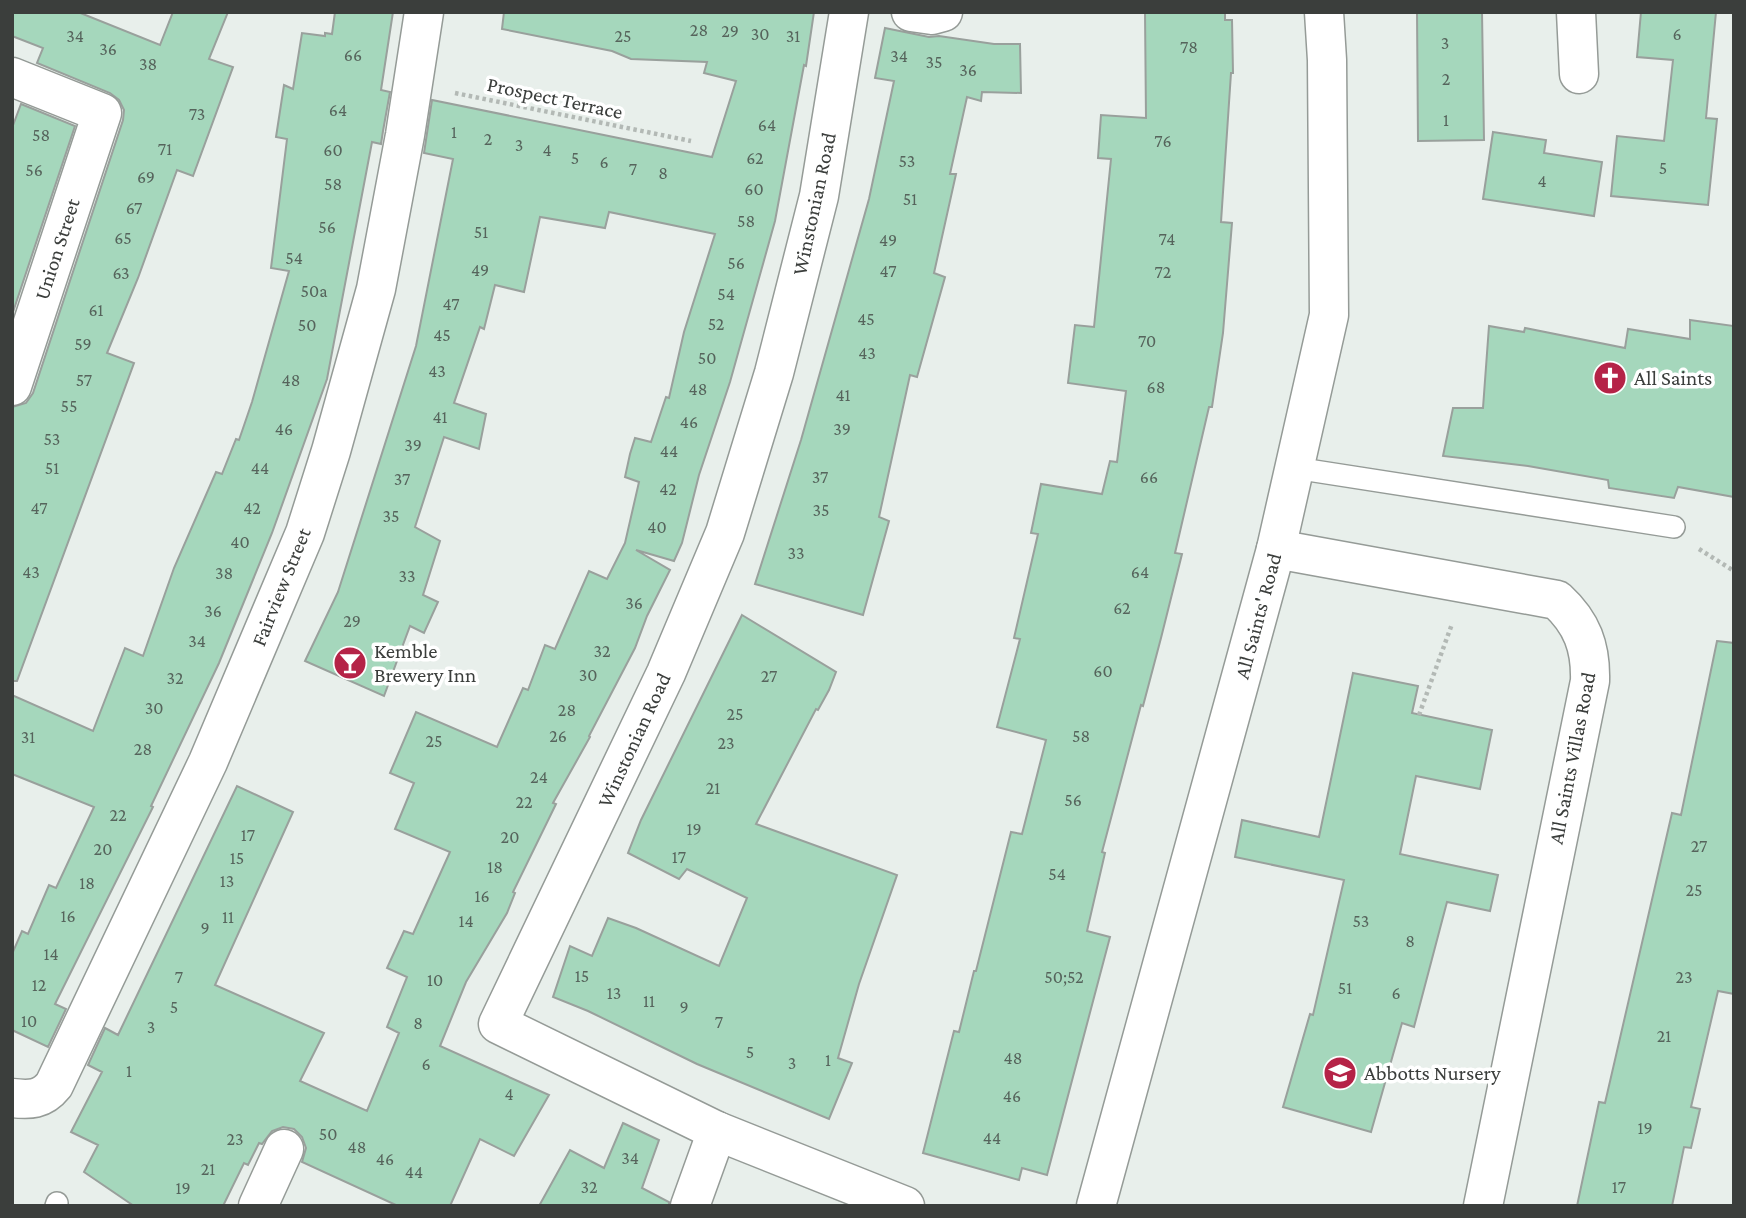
<svg xmlns="http://www.w3.org/2000/svg" width="1746" height="1218" font-family="'Crimson Pro',serif">
<style>
.building{fill:#a5d7bc;stroke:#99a09c;stroke-width:2}
.lines{fill:none;stroke-linecap:round;stroke-linejoin:round}
.lane-casing{stroke:#959b97;stroke-width:24}
.street-casing{stroke:#959b97;stroke-width:41}
.secondary-casing{stroke:#959b97;stroke-width:41}
.path{stroke:#b3b9b5;stroke-width:4.5;stroke-dasharray:3.5 3.5;stroke-linecap:butt}
.lane{stroke:#fff;stroke-width:21}
.street{stroke:#fff;stroke-width:38}
.secondary{stroke:#fff;stroke-width:38}
.labels{text-anchor:middle;dominant-baseline:central;stroke-width:7;stroke-linejoin:round;paint-order:stroke}
.number-label{font-size:18px;fill:#56645c}
.street-label{font-size:21px;fill:#3b3e3c;stroke:#fff}
.poi-label{font-size:21px;fill:#3b3e3c;stroke:#fff;text-anchor:start}
</style>
<rect width="100%" height="100%" fill="#e8efeb"/>
<g class="building">
<path d="M12 12H78L160 45 173 12H228L209 59 233 67 193 176 177 170 138 278 107 353 134 363 17 681H12V407L26 403 33 393 123 120 124 110 119 100 110 93 37 63 43 48 12 36Z"/>
<path d="M335 12H393L381 90 390 92 383 131 381 144 372 142 327 379 272 533 219 663 151 806 153 807 55 1004 66 1009 48 1047 12 1030V954L22 931 28 934 49 885 56 888 94 807 12 774V695L93 731 125 648 143 656 174 568 216 472 222 474 236 439 239 440 252 402 289 271 271 268 287 139 276 137 284 85 293 89 302 33 325 36V33L332 34Z"/>
<path d="M504 12H814L806 66 804 65 775 221 730 382 699 475 682 543 674 561 636 550 670 570 647 616 635 648 589 736 590 737 553 803 556 804 513 892 515 893 507 913 466 982 440 1046 549 1095 514 1156 480 1139 450 1206H398L302 1162 306 1148 302 1137 294 1129 283 1127 272 1131 262 1144 259 1143 248 1165 244 1163 223 1206H134L84 1172 98 1145 71 1132 102 1072 88 1065 105 1028 118 1035 237 786 293 812 215 985 324 1033 300 1081 367 1111 399 1033 387 1027 407 977 387 968 404 931 413 934 450 852 395 829 414 783 390 773 416 712 497 747 523 688 528 690 545 645 555 649 589 571 607 579 625 543 639 482 625 477 630 454 635 438 651 442 666 397 669 398 684 332 715 234 609 212 605 228 540 217 524 292 495 285 484 329 480 327 454 403 486 414 479 449 444 437 415 527 440 541 423 595 438 602 424 633 410 626 384 696 305 661 338 592 416 346 453 159 424 153 432 100 712 157 736 81 704 73 707 62 631 59 612 51 502 29Z"/>
<path d="M1145 12H1225V20H1232L1233 73H1231L1221 222 1232 223 1223 333 1212 407H1209L1175 553 1182 554 1161 638 1143 706 1141 705 1102 852 1105 853 1087 931 1110 937 1047 1175 1022 1168 1019 1180 923 1153 954 1031 959 1032 974 971H976L1011 832 1022 834 1046 740 997 727 1020 639 1014 638 1038 534 1031 533 1041 484 1102 494 1110 461 1117 462 1126 391 1068 383 1075 325 1094 327 1111 159 1098 158 1101 115 1146 118Z"/>
<path d="M1417 12H1482L1484 140 1418 141Z"/>
<path d="M1641 12H1716L1706 118 1717 119 1708 205 1611 196 1617 136 1664 141 1673 60 1637 57Z"/>
<path d="M885 28 929 37 939 36 994 44H1020L1021 93 982 92 981 101 967 97 950 174H956L934 273 945 277 917 377 910 375 879 517 889 521 863 615 755 584 801 440 869 199 894 81 875 78Z"/>
<path d="M21 104 75 126 12 315V128Z"/>
<path d="M1493 132 1546 140 1544 153 1602 162 1594 216 1483 199Z"/>
<path d="M1690 320 1734 326V497L1678 487 1674 498 1609 488 1608 480 1528 466 1443 456 1453 408H1483L1489 326 1524 332 1525 328 1625 348 1628 329 1690 339Z"/>
<path d="M742 615 836 672 829 690 818 710 816 709 756 824 897 875 859 984 838 1058 852 1063 829 1119 697 1064 588 1011 553 997 570 946 592 956 608 918 636 928 719 966 747 898 687 869 679 879 628 853 641 820Z"/>
<path d="M1717 641 1734 643V994L1718 991 1691 1107 1700 1109 1691 1148 1684 1147 1672 1206H1577L1599 1102 1605 1103 1672 813 1681 815Z"/>
<path d="M1353 673 1418 686 1412 713 1492 730 1480 789 1416 776 1400 854 1498 875 1490 911 1447 902 1414 1027 1402 1023 1371 1132 1283 1107 1310 1014 1313 1015 1344 880 1235 857 1242 820 1319 837Z"/>
<path d="M623 1123 659 1140 642 1188 669 1202V1206H539L570 1150 604 1168Z"/>
</g>
<g class="lines">
<defs>
<g id="lane">
<path d="M1295 468 1674 527"/>
<path d="M56 1206 57 1203"/>
</g>
<g id="street">
<path d="M849 12 819 196 774 373 725 533 666 673 498 1024 717 1131 905 1206"/>
<path d="M911 12 932 15 943 12"/>
<path d="M1576 12 1579 74"/>
<path d="M12 77 102 113 12 386"/>
<path d="M1276 549 1557 600C1582 623 1591 647 1590 681L1483 1206"/>
<path d="M12 1098C30 1100 42 1100 54 1085L208 762 305 533 331 451 376 289 405 135 424 12"/>
<path d="M258 1206 284 1149"/>
<path d="M690 1206 717 1131"/>
</g>
<path id="secondary" d="M1096 1206 1276 549 1329 315 1327 60 1324 12"/>
</defs>
<use href="#lane" class="lane-casing"/>
<use href="#street" class="street-casing"/>
<use href="#secondary" class="secondary-casing"/>
<g class="path">
<path d="M455 93 691 141"/>
<path d="M1699 549 1734 571"/>
<path d="M1419 715 1452 624"/>
</g>
<use href="#lane" class="lane"/>
<use href="#street" class="street"/>
<use href="#secondary" class="secondary"/>
</g>
<defs>
<symbol id="church-disc" viewBox="-11 -11 22 22"><circle r="9.5" fill="#b52347" stroke="#fff"/><path d="M-1.2-6h2.4v3.5h3.3v2.4h-3.3V6h-2.4V-.1h-3.3v-2.4h3.3Z" fill="#fff"/></symbol>
<symbol id="bar-disc" viewBox="-11 -11 22 22"><circle r="9.5" fill="#b52347" stroke="#fff"/><path d="M-6-5H6L.8 .8V4.5H3.5V6h-7V4.5H-.8V.8Z" fill="#fff"/></symbol>
<symbol id="school-disc" viewBox="-11 -11 22 22"><circle r="9.5" fill="#b52347" stroke="#fff"/><path d="M0-5L7-2L0 1L-7-2ZM-4 1L0 2.5L4 1V4Q0 6-4 4Z" fill="#fff"/></symbol>
</defs>
<g fill-rule="evenodd">
<use href="#church-disc" x="1591" y="359" width="38" height="38"/>
<use href="#bar-disc" x="331" y="644" width="38" height="38"/>
<use href="#school-disc" x="1321" y="1054" width="38" height="38"/>
</g>
<g class="labels">
<g class="number-label">
<text x="699" y="30">28</text>
<text x="730" y="31">29</text>
<text x="760" y="34">30</text>
<text x="1677" y="34">6</text>
<text x="75" y="36">34</text>
<text x="623" y="36">25</text>
<text x="793" y="36">31</text>
<text x="1445" y="43">3</text>
<text x="1189" y="47">78</text>
<text x="108" y="49">36</text>
<text x="353" y="55">66</text>
<text x="899" y="56">34</text>
<text x="934" y="62">35</text>
<text x="148" y="64">38</text>
<text x="968" y="70">36</text>
<text x="1446" y="79">2</text>
<text x="338" y="110">64</text>
<text x="197" y="114">73</text>
<text x="1446" y="120">1</text>
<text x="767" y="125">64</text>
<text x="454" y="132">1</text>
<text x="41" y="135">58</text>
<text x="488" y="139">2</text>
<text x="1163" y="141">76</text>
<text x="519" y="145">3</text>
<text x="165" y="149">71</text>
<text x="333" y="150">60</text>
<text x="547" y="150">4</text>
<text x="575" y="158">5</text>
<text x="755" y="158">62</text>
<text x="907" y="161">53</text>
<text x="604" y="162">6</text>
<text x="1663" y="168">5</text>
<text x="633" y="169">7</text>
<text x="34" y="170">56</text>
<text x="663" y="173">8</text>
<text x="146" y="177">69</text>
<text x="1542" y="181">4</text>
<text x="333" y="184">58</text>
<text x="754" y="189">60</text>
<text x="910" y="199">51</text>
<text x="134" y="208">67</text>
<text x="746" y="221">58</text>
<text x="327" y="227">56</text>
<text x="481" y="232">51</text>
<text x="123" y="238">65</text>
<text x="1167" y="239">74</text>
<text x="888" y="240">49</text>
<text x="294" y="258">54</text>
<text x="736" y="263">56</text>
<text x="480" y="270">49</text>
<text x="888" y="271">47</text>
<text x="1163" y="272">72</text>
<text x="121" y="273">63</text>
<text x="314" y="291">50a</text>
<text x="726" y="294">54</text>
<text x="451" y="304">47</text>
<text x="96" y="310">61</text>
<text x="866" y="319">45</text>
<text x="716" y="324">52</text>
<text x="307" y="325">50</text>
<text x="442" y="335">45</text>
<text x="1147" y="341">70</text>
<text x="83" y="344">59</text>
<text x="867" y="353">43</text>
<text x="707" y="358">50</text>
<text x="437" y="371">43</text>
<text x="84" y="380">57</text>
<text x="291" y="380">48</text>
<text x="1156" y="387">68</text>
<text x="698" y="389">48</text>
<text x="843" y="395">41</text>
<text x="69" y="406">55</text>
<text x="440" y="417">41</text>
<text x="689" y="422">46</text>
<text x="284" y="429">46</text>
<text x="842" y="429">39</text>
<text x="52" y="439">53</text>
<text x="413" y="445">39</text>
<text x="669" y="451">44</text>
<text x="52" y="468">51</text>
<text x="260" y="468">44</text>
<text x="820" y="477">37</text>
<text x="1149" y="477">66</text>
<text x="402" y="479">37</text>
<text x="668" y="489">42</text>
<text x="39" y="508">47</text>
<text x="252" y="508">42</text>
<text x="821" y="510">35</text>
<text x="391" y="516">35</text>
<text x="657" y="527">40</text>
<text x="240" y="542">40</text>
<text x="796" y="553">33</text>
<text x="31" y="572">43</text>
<text x="1140" y="572">64</text>
<text x="224" y="573">38</text>
<text x="407" y="576">33</text>
<text x="634" y="603">36</text>
<text x="1122" y="608">62</text>
<text x="213" y="611">36</text>
<text x="352" y="621">29</text>
<text x="197" y="641">34</text>
<text x="602" y="651">32</text>
<text x="1103" y="671">60</text>
<text x="588" y="675">30</text>
<text x="769" y="676">27</text>
<text x="175" y="678">32</text>
<text x="154" y="708">30</text>
<text x="567" y="710">28</text>
<text x="735" y="714">25</text>
<text x="558" y="736">26</text>
<text x="1081" y="736">58</text>
<text x="28" y="737">31</text>
<text x="434" y="741">25</text>
<text x="726" y="743">23</text>
<text x="143" y="749">28</text>
<text x="539" y="777">24</text>
<text x="713" y="788">21</text>
<text x="1073" y="800">56</text>
<text x="524" y="802">22</text>
<text x="118" y="815">22</text>
<text x="694" y="829">19</text>
<text x="248" y="835">17</text>
<text x="510" y="837">20</text>
<text x="1699" y="846">27</text>
<text x="103" y="849">20</text>
<text x="679" y="857">17</text>
<text x="237" y="858">15</text>
<text x="495" y="867">18</text>
<text x="1057" y="874">54</text>
<text x="227" y="881">13</text>
<text x="87" y="883">18</text>
<text x="1694" y="890">25</text>
<text x="482" y="896">16</text>
<text x="68" y="916">16</text>
<text x="228" y="917">11</text>
<text x="466" y="921">14</text>
<text x="1361" y="921">53</text>
<text x="205" y="928">9</text>
<text x="1410" y="941">8</text>
<text x="51" y="954">14</text>
<text x="582" y="976">15</text>
<text x="179" y="977">7</text>
<text x="1064" y="977">50;52</text>
<text x="1684" y="977">23</text>
<text x="435" y="980">10</text>
<text x="39" y="985">12</text>
<text x="1345" y="988">51</text>
<text x="614" y="993">13</text>
<text x="1396" y="993">6</text>
<text x="649" y="1001">11</text>
<text x="174" y="1007">5</text>
<text x="684" y="1007">9</text>
<text x="29" y="1021">10</text>
<text x="719" y="1022">7</text>
<text x="418" y="1023">8</text>
<text x="151" y="1027">3</text>
<text x="1664" y="1036">21</text>
<text x="750" y="1052">5</text>
<text x="1013" y="1058">48</text>
<text x="828" y="1060">1</text>
<text x="792" y="1063">3</text>
<text x="426" y="1064">6</text>
<text x="129" y="1071">1</text>
<text x="509" y="1094">4</text>
<text x="1012" y="1096">46</text>
<text x="1645" y="1128">19</text>
<text x="328" y="1134">50</text>
<text x="992" y="1138">44</text>
<text x="235" y="1139">23</text>
<text x="357" y="1147">48</text>
<text x="630" y="1158">34</text>
<text x="385" y="1159">46</text>
<text x="208" y="1169">21</text>
<text x="414" y="1172">44</text>
<text x="589" y="1187">32</text>
<text x="1619" y="1187">17</text>
<text x="183" y="1188">19</text>
</g>
<g class="street-label">
<text transform="translate(555 98) rotate(12)">Prospect Terrace</text>
<text transform="translate(814 204) rotate(-78)">Winstonian Road</text>
<text transform="translate(57 249) rotate(-72)">Union Street</text>
<text transform="translate(281 587) rotate(-68)">Fairview Street</text>
<text transform="translate(1258 616) rotate(-75)">All Saints' Road</text>
<text transform="translate(634 740) rotate(-65)">Winstonian Road</text>
<text transform="translate(1572 758) rotate(-79)">All Saints Villas Road</text>
</g>
<g class="poi-label">
<text x="1634" y="378">All Saints</text>
<text x="374" y="651">Kemble<tspan x="374" dy="24">Brewery Inn</tspan></text>
<text x="1364" y="1073">Abbotts Nursery</text>
</g>
</g>
<rect width="1746" height="1218" fill="none" stroke="#3b3e3c" stroke-width="28"/>
</svg>
